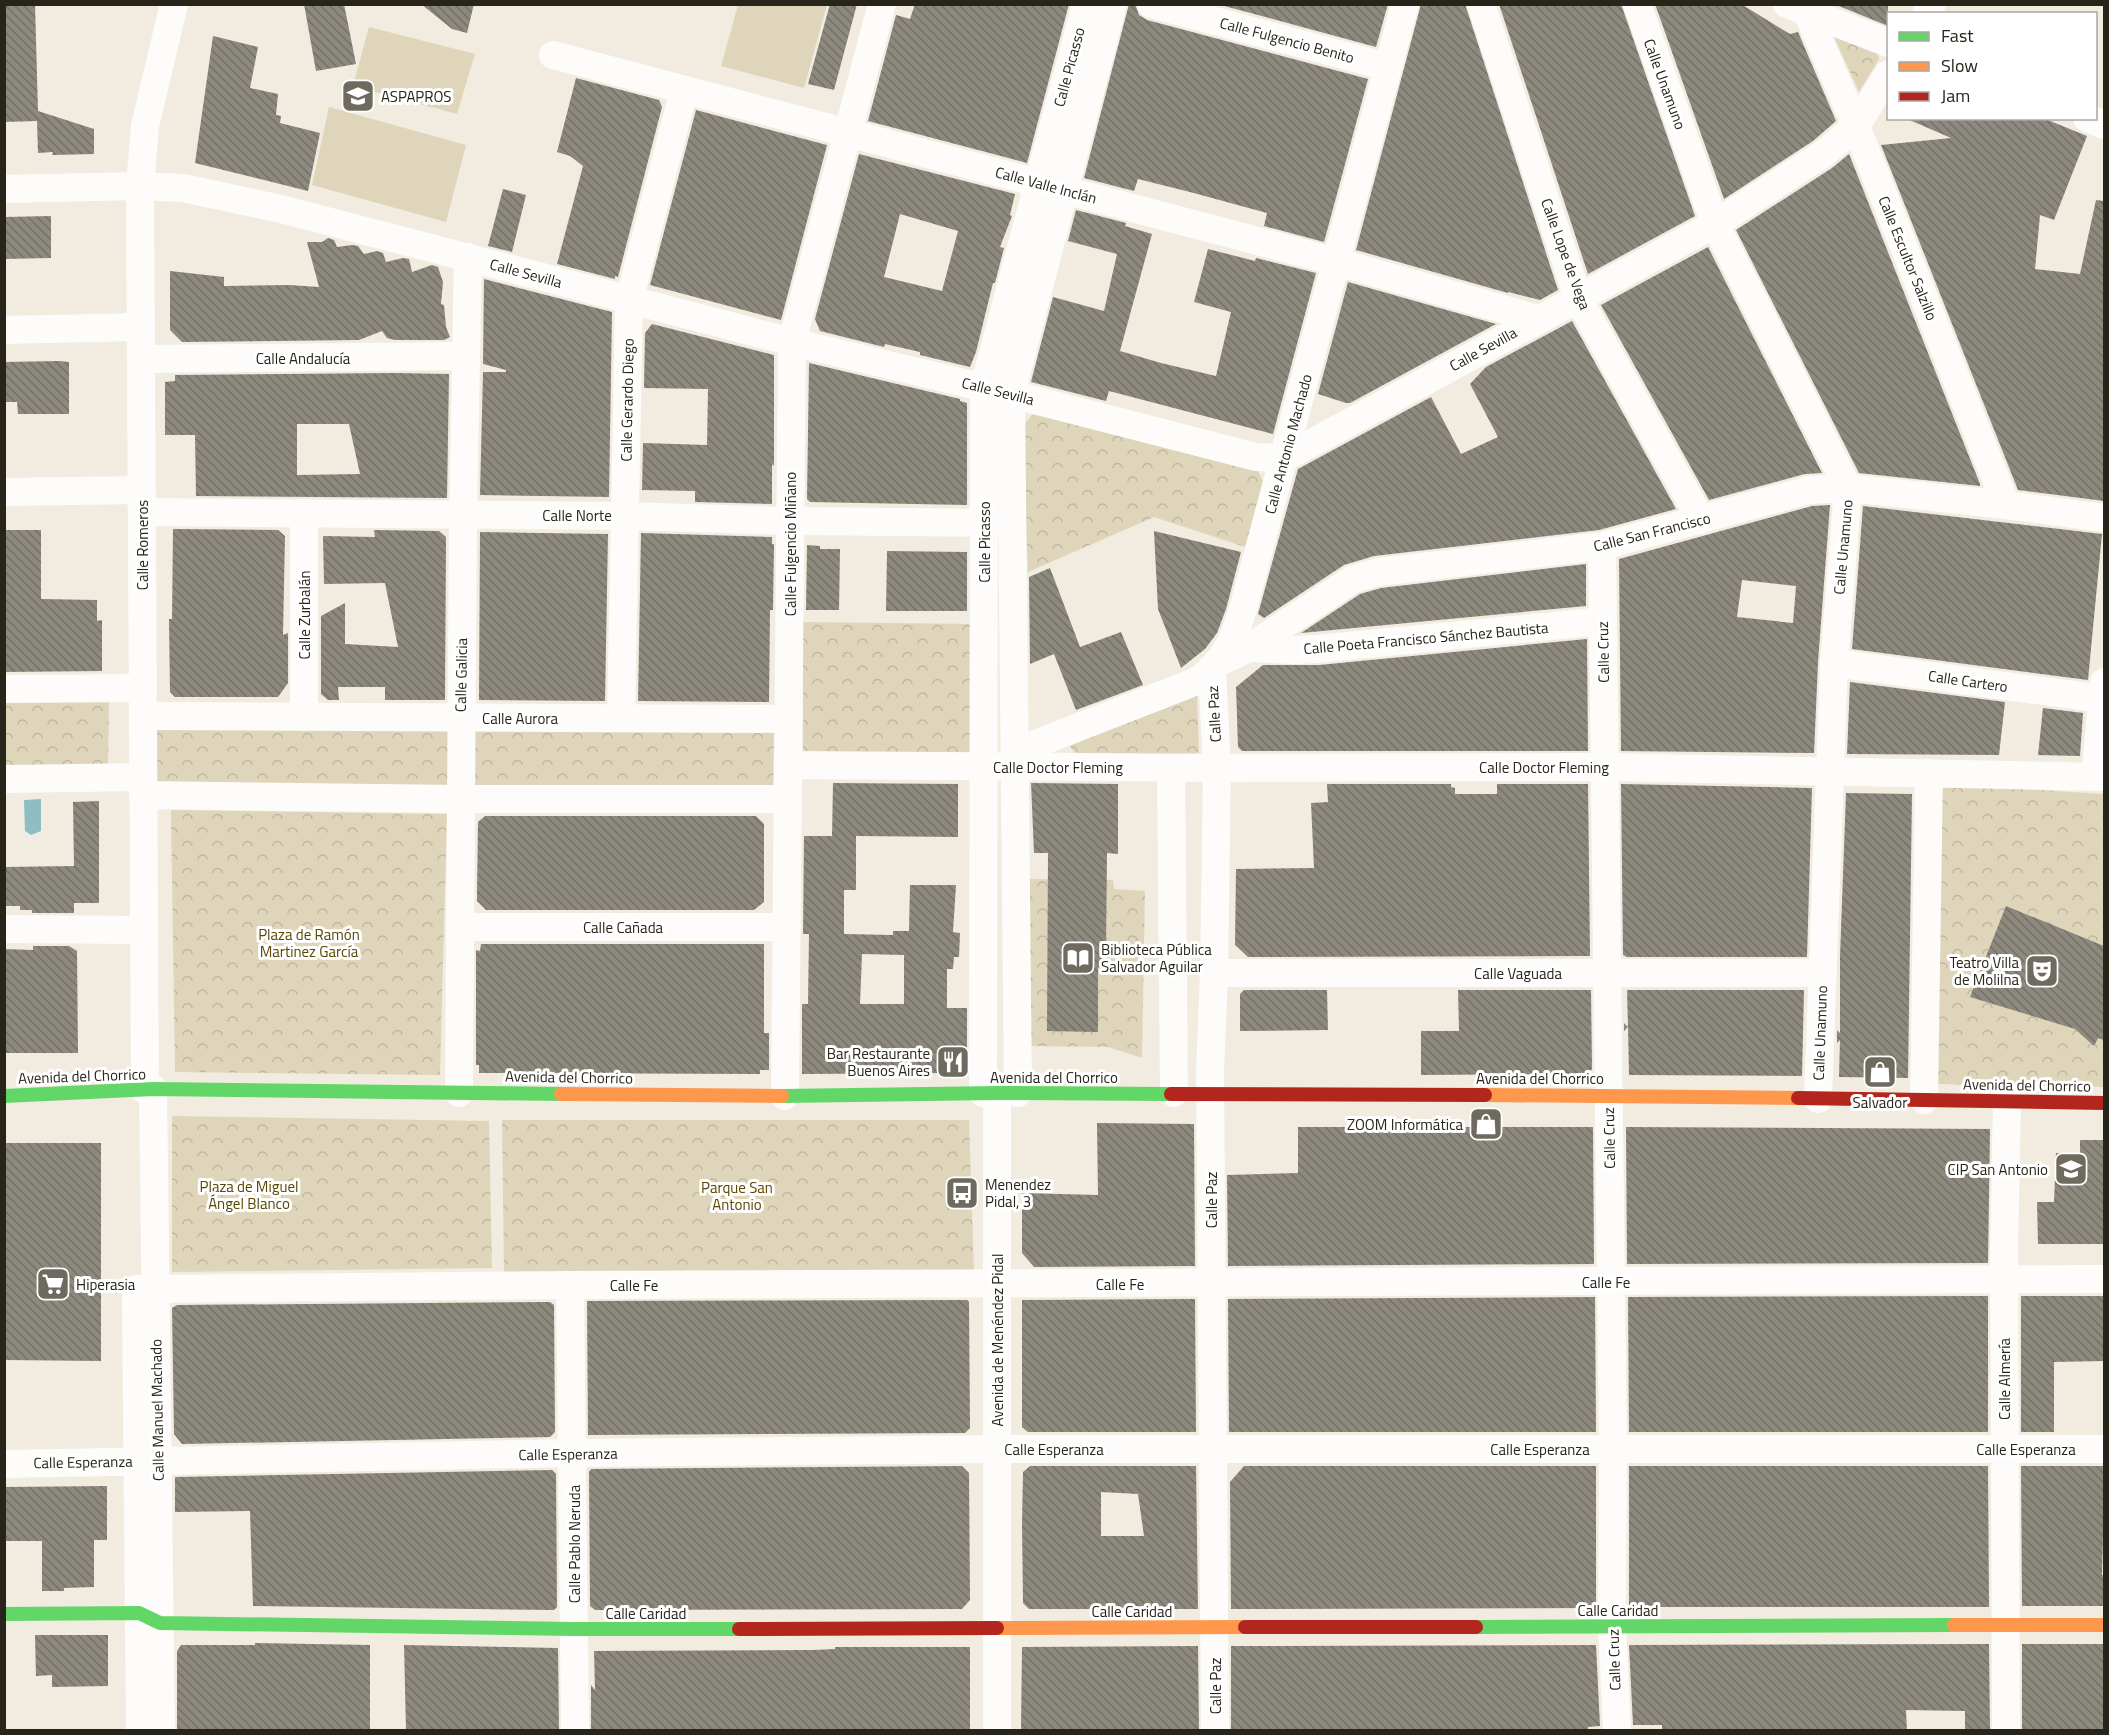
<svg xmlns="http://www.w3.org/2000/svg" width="2109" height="1735" font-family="'Titillium Web',sans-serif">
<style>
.green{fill:#dfd5ba}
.park{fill:url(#park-crowns)}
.water{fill:#8fbdc4}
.building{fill:url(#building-back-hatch);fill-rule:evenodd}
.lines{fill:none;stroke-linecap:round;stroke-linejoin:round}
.street{stroke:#fdfcfa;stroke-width:28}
.fast{stroke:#63d668;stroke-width:14}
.slow{stroke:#ff974d;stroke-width:14}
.jam{stroke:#b3261e;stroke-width:14}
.labels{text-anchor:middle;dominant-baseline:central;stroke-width:6;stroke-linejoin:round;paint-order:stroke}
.street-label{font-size:15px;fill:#27241a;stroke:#fff}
.poi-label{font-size:15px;fill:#27241a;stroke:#fff;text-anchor:start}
.park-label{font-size:15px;fill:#5a4702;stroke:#fff}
</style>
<defs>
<pattern id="park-crowns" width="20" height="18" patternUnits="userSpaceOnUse" patternTransform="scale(1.5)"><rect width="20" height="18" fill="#dfd5ba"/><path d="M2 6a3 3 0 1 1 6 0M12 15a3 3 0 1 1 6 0" fill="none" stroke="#bfb79f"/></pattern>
<pattern id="building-back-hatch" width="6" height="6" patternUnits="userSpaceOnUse" patternTransform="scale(1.5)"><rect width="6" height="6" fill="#8d897f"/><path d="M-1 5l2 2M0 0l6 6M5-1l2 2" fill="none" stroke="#737067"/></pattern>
</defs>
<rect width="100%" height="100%" fill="#f1ecdf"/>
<g class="green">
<path d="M738 5H827L804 88 721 66Z"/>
<path d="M369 27 475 54 457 114 353 86Z"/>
<path d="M329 107 466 145 446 222 312 185Z"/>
</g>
<g class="park">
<path d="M1834 37 1877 51 1879 59 1859 92Z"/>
<path d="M1033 414 1257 469 1265 485 1245 547 1154 517 1028 572 1021 427Z"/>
<path d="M803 622 975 624 972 756 803 752Z"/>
<path d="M109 693 108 766 5 768 4 694Z"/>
<path d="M1197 693 1199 753 1078 758 1070 746 1080 734Z"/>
<path d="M154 724 449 729 450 788 155 786Z"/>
<path d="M471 725 774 728 773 792 470 789Z"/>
<path d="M1942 784 2104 794V1087L1933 1084Z"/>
<path d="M171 810 447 814 440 1075 175 1072Z"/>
<path d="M1024 879 1113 880 1114 889 1145 891 1142 1058 1108 1047 1026 1046Z"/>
<path d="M172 1116 489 1121 492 1268 172 1272Z"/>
<path d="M502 1120H969L974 1273 504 1272Z"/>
</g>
<path class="water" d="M41 799V831L31 835 25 831 24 800Z"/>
<g class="building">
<path d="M4 4H35L38 111 94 129V154L52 155 53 152 38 153 37 121 4 122Z"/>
<path d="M304 4H344L356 64 316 71Z"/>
<path d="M421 4H474L467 33 452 29Z"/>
<path d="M830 4H857L834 90 808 84Z"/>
<path d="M915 4H1069L1027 163 868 121 896 15 910 19Z"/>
<path d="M1129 4H1135L1139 15 1147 20 1368 79 1324 242 1264 226 1267 213 1190 192 1138 179 1134 191 1084 178Z"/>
<path d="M1217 4H1388L1376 47Z"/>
<path d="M1421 4H1465L1558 290 1540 300 1508 292V293L1356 250Z"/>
<path d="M1499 4H1621L1695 216 1588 274Z"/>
<path d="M1655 4H1741L1790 34 1798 32 1836 121 1813 141 1724 199Z"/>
<path d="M1834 4H1888V26Z"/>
<path d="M213 36 258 47 250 88 278 94 276 115 281 116 280 123 320 133 308 191 195 163Z"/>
<path d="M576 78 659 100 662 107 618 277 615 276V279L557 264 583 166 570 156 557 152Z"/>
<path d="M696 110 827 145 781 320 650 285Z"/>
<path d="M1905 118H2043L2087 136 2054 220 2040 215 2035 269 2080 274 2096 200 2104 201V501L2018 490 1881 145 1951 138Z"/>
<path d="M859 154 1015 194 1010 215 1012 216 1000 247 1004 248 995 283H993L976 352 970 367 920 355V352L885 344 884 347 820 331 815 319ZM900 214 958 231 942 291 884 277Z"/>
<path d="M1849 154 1980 484V486L1859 473 1736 230 1832 168Z"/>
<path d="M503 189 526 195 512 252 488 246Z"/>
<path d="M1076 210 1126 223 1125 226 1152 234 1120 351 1161 363 1216 376 1231 312 1194 302 1208 249 1255 261 1256 258 1316 273 1273 434 1109 391 1106 401 1031 382 1053 297 1104 311 1117 254 1068 241Z"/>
<path d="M51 216V258L4 259V217Z"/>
<path d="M328 238 334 240 337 247 352 245 358 246 364 254 377 251 383 253 386 262 403 258 409 259 412 272 432 265 438 267 443 282 441 304 444 305 446 327 450 337 444 340H395L387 338 382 331 359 340 182 342 170 330V271L224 277V286L289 285 319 287 307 242H322Z"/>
<path d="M1708 247 1822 473 1805 474 1709 500 1601 305Z"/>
<path d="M484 279 612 312 609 497 480 495 483 372H506V370L483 364Z"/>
<path d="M1348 282 1496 324 1350 403H1346L1318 394Z"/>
<path d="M1572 321 1676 509 1599 530 1374 556 1344 565 1264 618 1258 614 1298 469 1431 397 1461 454 1498 437 1470 384 1486 367Z"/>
<path d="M652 324 774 355V466L772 464V504L695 502V491L642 490 643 443 707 445 708 389 644 388 645 333Z"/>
<path d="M59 361 69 362V414H18L17 402H4V362Z"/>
<path d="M809 363 960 399V401L967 403V505L810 502 807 499Z"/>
<path d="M396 373 449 374 447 498 196 496 195 435H165V382L175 381V375ZM297 424H349L360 474 297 475Z"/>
<path d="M1830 505 1818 662 1814 753 1621 751 1619 559 1812 506ZM1742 580 1796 586 1793 623 1737 617Z"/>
<path d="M1863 506 2102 534 2088 680 1852 649Z"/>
<path d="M173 529 278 530 285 536 283 635 288 633V683L278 697H175L170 692 169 619H172Z"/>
<path d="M4 530H41V599L97 600V621L102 620V671L4 672Z"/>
<path d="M374 530 439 531 446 537 445 700H385V687H338L339 700H328L321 694V616L345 603V644L398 647 385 583 324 584 323 536 375 537Z"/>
<path d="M1154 531 1241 552 1226 609 1217 633 1205 649 1181 668 1158 609Z"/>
<path d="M480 532 608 534 605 701 479 700Z"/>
<path d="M641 533 772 537V544H774L773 610H770L769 702 638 701Z"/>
<path d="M807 545 820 546V549H840L839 610H806Z"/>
<path d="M887 551 967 552V611H886Z"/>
<path d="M1586 564V606L1301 633 1360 594 1381 588Z"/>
<path d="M1050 568 1080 647 1121 632 1143 685 1076 710 1054 654 1030 664 1029 577Z"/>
<path d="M1587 639 1588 751H1242L1238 747 1236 687 1263 665H1319Z"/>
<path d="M1850 682 2005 702 1999 755 1847 754Z"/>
<path d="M2043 708 2083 713 2080 756 2038 755Z"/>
<path d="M833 783 958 784V837L856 836V890H844V934L893 935V931H909L910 885H956L953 932 960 933 959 957H954L953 969H947V1008H967V1065L958 1073 802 1074V1004H808L809 934H803L804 836H832ZM862 954 904 955V1004H860Z"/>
<path d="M1031 783 1118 784V854L1107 853 1106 945 1110 952 1109 959 1098 968V1032L1047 1031 1048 853H1034Z"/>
<path d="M1327 784H1451V787L1455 788V794H1497V784H1588L1590 956 1248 957 1235 945 1236 869 1314 868 1311 803 1328 802Z"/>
<path d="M1621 784 1812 788 1807 957H1627L1623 955Z"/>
<path d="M1846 793 1912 794 1908 1078 1839 1077 1840 1040 1837 1043V1030L1840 1033V957Z"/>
<path d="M99 801V903H74V913H32V910H20V906H4V867L74 866 73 802Z"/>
<path d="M485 816H756L764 824V902L754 910H486L477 901V894L478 822Z"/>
<path d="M2006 906 2104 946V1040L2098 1038 2094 1046 2075 1029 1970 997Z"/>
<path d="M481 944H764V1033H769V1070H760V1074L479 1073V1065H476V950L480 951Z"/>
<path d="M33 946H69L77 951 78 1053H4V949L33 950Z"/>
<path d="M1244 990H1327L1328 1030 1240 1031V994Z"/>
<path d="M1458 990H1591L1592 1069 1588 1074 1421 1075V1031H1459Z"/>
<path d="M1627 990H1804L1802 1076 1629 1075 1628 1027 1624 1031V1023L1628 1027Z"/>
<path d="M1097 1123 1194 1124 1195 1266 1034 1267 1022 1253V1193L1098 1195Z"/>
<path d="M1298 1127H1593L1594 1264 1228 1266 1227 1175 1298 1173Z"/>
<path d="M1626 1127 1990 1129 1988 1263 1627 1264Z"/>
<path d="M2080 1140H2104V1244H2038L2037 1202H2054L2056 1153H2080Z"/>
<path d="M4 1143H101V1361L4 1360Z"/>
<path d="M1988 1296V1432H1629L1628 1297Z"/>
<path d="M2104 1296V1361L2054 1362V1432H2021V1296Z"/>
<path d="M1595 1297 1596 1432H1229L1228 1299Z"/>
<path d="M1195 1299 1196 1432H1028L1022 1427V1300Z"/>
<path d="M967 1300 969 1302 970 1428 965 1433 588 1435 587 1301Z"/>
<path d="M550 1302 554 1305 555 1432 550 1437 182 1444 174 1434 172 1308 177 1305Z"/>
<path d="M962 1466 969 1473 970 1600 962 1609 595 1610 590 1606 589 1472 591 1469Z"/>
<path d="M1030 1466H1196L1198 1609H1029L1023 1603 1022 1524 1023 1472ZM1101 1492 1138 1494 1144 1536H1101Z"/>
<path d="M1244 1466H1596V1608L1231 1609 1230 1482Z"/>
<path d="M1629 1466H1988L1989 1607H1629Z"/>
<path d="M2104 1466V1536H2103L2102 1575H2104V1606H2022L2021 1466Z"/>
<path d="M552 1470 556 1474 557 1607 554 1610 253 1606 250 1511 175 1512V1477Z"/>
<path d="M107 1486V1540H94V1587L64 1588V1591H42V1541H4V1487Z"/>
<path d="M35 1635H108V1686L52 1687V1675L36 1676Z"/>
<path d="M255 1643 370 1645V1731H177V1651L181 1645H255Z"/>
<path d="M1989 1644 1990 1731H1965V1711L1906 1710 1907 1731H1662V1725H1633L1629 1645Z"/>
<rect x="2022" y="1644" width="82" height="87"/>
<path d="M404 1645 558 1648 559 1731H406Z"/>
<path d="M1596 1645 1600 1726 1588 1727V1731H1231V1646Z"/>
<path d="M1198 1646 1199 1731H1021L1022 1647Z"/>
<path d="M835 1647H970V1731H591V1685L595 1690 594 1651 813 1650 835 1649Z"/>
</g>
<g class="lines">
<g class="street">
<path d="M1151 4 1388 67"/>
<path d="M1481 4 1578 298 1701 520"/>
<path d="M1637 4 1715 224 1848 488 1834 663 1818 1099"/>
<path d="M1787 4 1888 43"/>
<path d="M1807 12 1856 126 2006 505"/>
<path d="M1926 14 1932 4"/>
<path d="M553 55 1337 262 1538 319"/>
<path d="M2087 118 2104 125"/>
<path d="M4 189 140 186 183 188 281 209 792 342 1011 394 1256 457 1284 458 1715 224 1823 154 1840 140 1856 126 1888 74"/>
<path d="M4 330 141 327"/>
<path d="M141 359 466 356"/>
<path d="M4 492 142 490"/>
<path d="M142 512 624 516 790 521 1001 523"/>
<path d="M1602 546 1613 1449 1612 1626 1617 1730"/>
<path d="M1249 648 1294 650 1317 649 1603 621"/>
<path d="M1220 662 1249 648 1353 579 1378 572 1602 546 1809 490 1848 488 2006 505 2104 518"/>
<path d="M1834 663 2103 699"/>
<path d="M1212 670 1217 768 1214 973 1210 1070 1215 1730"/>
<path d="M4 689 143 688"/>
<path d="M143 716 789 719"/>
<path d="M304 717V513"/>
<path d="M621 718 629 301 684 90"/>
<path d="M1015 752 1197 681C1227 660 1235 636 1245 602L1405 4"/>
<path d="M788 765 1217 768 1605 767 2104 777"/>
<path d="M1171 768 1174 1093"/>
<path d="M2095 776 2104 682"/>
<path d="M4 779 143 777"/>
<path d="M143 795 462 799H787"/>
<path d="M460 927H787"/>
<path d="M4 929 144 930"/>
<path d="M1214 973H1821"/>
<path d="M153 1089 161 1730"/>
<path d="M145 1090 140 186 145 126 174 4"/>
<path d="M459 1093 463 515 468 257"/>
<path d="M983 1093 984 387 1086 4"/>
<path d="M1018 1093 1011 394 1113 4"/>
<path d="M785 1096 792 342 882 4"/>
<path d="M1924 1100 1929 773"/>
<path d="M570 1285 575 1730"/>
<path d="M136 1289 570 1285 2104 1279"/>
<path d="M136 1299 140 1730"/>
<path d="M4 1464 573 1453 997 1449H2104"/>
<path d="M997 1730V1093"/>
<path d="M2006 1730 2004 1252 2007 1100"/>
</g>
<g class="fast">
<path d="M4 1096 153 1089 561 1094"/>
<path d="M782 1096 997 1093 1171 1094"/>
<path d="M4 1614 139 1613 160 1623 574 1629H739"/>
<path d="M1476 1627 1954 1625"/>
</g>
<g class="slow">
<path d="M561 1094 782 1096"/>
<path d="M1485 1095 1798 1098"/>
<path d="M1954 1625H2104"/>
<path d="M997 1628 1245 1627"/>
</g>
<g class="jam">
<path d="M1171 1094 1485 1095"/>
<path d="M1798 1098 2104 1103"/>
<path d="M1245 1627H1476"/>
<path d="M739 1629 997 1628"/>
</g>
</g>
<defs>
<symbol id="school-square" viewBox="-11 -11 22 22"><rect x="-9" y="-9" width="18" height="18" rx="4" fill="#6e6a5f" stroke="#fff"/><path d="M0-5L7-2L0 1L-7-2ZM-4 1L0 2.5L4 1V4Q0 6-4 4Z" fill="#fff"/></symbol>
<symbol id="library-square" viewBox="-11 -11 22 22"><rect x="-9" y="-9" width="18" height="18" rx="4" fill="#6e6a5f" stroke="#fff"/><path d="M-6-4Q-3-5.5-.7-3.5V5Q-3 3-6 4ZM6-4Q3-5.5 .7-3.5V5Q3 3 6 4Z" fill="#fff"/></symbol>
<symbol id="theatre-square" viewBox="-11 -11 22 22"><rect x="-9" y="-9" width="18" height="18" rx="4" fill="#6e6a5f" stroke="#fff"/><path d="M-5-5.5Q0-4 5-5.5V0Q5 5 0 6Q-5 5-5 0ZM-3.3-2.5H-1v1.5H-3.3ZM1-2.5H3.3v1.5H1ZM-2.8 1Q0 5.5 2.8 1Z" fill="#fff"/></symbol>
<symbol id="restaurant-square" viewBox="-11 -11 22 22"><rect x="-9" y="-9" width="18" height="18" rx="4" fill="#6e6a5f" stroke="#fff"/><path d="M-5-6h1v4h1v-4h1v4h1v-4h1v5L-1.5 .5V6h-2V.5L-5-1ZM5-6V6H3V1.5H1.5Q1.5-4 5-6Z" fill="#fff"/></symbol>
<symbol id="shop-square" viewBox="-11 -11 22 22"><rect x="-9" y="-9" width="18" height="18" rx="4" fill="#6e6a5f" stroke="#fff"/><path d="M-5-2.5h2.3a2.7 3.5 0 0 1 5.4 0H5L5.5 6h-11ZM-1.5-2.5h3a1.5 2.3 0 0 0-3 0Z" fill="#fff"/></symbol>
<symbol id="bus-square" viewBox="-11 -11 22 22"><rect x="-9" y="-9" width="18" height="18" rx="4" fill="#6e6a5f" stroke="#fff"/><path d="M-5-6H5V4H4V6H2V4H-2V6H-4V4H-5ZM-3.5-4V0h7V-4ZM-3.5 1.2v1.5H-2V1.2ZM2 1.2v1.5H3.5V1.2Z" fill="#fff"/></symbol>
<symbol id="supermarket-square" viewBox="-11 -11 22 22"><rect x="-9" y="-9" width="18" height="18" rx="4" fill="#6e6a5f" stroke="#fff"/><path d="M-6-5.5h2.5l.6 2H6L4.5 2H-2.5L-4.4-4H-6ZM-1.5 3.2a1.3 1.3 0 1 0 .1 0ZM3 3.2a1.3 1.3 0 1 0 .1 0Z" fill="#fff"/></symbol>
</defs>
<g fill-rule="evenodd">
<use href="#school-square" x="339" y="77" width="38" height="38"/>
<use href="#library-square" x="1059" y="939" width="38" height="38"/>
<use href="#theatre-square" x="2023" y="952" width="38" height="38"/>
<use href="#restaurant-square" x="934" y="1043" width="38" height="38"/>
<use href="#shop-square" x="1861" y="1053" width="38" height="38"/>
<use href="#shop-square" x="1467" y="1105" width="38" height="38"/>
<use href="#school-square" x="2052" y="1150" width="38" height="38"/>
<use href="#bus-square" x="943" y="1174" width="38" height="38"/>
<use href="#supermarket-square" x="34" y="1265" width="38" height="38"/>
</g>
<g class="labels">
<g class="street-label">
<text transform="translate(1287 40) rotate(15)">Calle Fulgencio Benito</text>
<text transform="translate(1069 67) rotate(-75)">Calle Picasso</text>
<text transform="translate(1665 84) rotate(70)">Calle Unamuno</text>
<text transform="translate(1046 185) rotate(15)">Calle Valle Inclán</text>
<text transform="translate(1566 254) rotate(70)">Calle Lope de Vega</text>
<text transform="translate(1908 258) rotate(68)">Calle Escultor Salzillo</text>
<text transform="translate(526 273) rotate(15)">Calle Sevilla</text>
<text transform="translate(1483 349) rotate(-29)">Calle Sevilla</text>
<text x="303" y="358">Calle Andalucía</text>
<text transform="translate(998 391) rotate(14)">Calle Sevilla</text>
<text transform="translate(627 400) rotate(-89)">Calle Gerardo Diego</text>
<text transform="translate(1288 444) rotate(-75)">Calle Antonio Machado</text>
<text x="577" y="515">Calle Norte</text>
<text transform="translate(1652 532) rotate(-14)">Calle San Francisco</text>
<text transform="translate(984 542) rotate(-90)">Calle Picasso</text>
<text transform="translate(790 544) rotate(-90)">Calle Fulgencio Miñano</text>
<text transform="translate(142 545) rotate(-90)">Calle Romeros</text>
<text transform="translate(1843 547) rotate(-85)">Calle Unamuno</text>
<text transform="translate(304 615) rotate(-90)">Calle Zurbalán</text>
<text transform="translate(1426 638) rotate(-5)">Calle Poeta Francisco Sánchez Bautista</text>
<text transform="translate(1603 652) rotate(-91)">Calle Cruz</text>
<text transform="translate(461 675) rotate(-89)">Calle Galicia</text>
<text transform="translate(1968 681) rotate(8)">Calle Cartero</text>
<text transform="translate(1214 714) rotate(-93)">Calle Paz</text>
<text x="520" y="718">Calle Aurora</text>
<text x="1058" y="767">Calle Doctor Fleming</text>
<text x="1544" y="767">Calle Doctor Fleming</text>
<text x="623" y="927">Calle Cañada</text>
<text x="1518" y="973">Calle Vaguada</text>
<text transform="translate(1820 1033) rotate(-88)">Calle Unamuno</text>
<text transform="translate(82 1076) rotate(-2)">Avenida del Chorrico</text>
<text transform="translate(569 1077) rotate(1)">Avenida del Chorrico</text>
<text x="1054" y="1077">Avenida del Chorrico</text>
<text x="1540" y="1078">Avenida del Chorrico</text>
<text transform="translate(2027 1085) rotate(1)">Avenida del Chorrico</text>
<text transform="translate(1609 1138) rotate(-91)">Calle Cruz</text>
<text transform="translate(1211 1200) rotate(-90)">Calle Paz</text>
<text x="1606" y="1282">Calle Fe</text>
<text x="1120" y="1284">Calle Fe</text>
<text x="634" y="1285">Calle Fe</text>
<text transform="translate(997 1340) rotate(-90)">Avenida de Menéndez Pidal</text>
<text transform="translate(2004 1379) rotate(-90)">Calle Almería</text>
<text transform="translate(157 1410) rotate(-91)">Calle Manuel Machado</text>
<text x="1054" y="1449">Calle Esperanza</text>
<text x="1540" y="1449">Calle Esperanza</text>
<text x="2026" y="1449">Calle Esperanza</text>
<text transform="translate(568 1454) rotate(-1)">Calle Esperanza</text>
<text transform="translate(83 1462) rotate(-1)">Calle Esperanza</text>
<text transform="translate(574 1544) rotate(-90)">Calle Pablo Neruda</text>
<text x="1618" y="1610">Calle Caridad</text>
<text x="1132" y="1611">Calle Caridad</text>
<text x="646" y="1613">Calle Caridad</text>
<text transform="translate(1614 1660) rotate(-92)">Calle Cruz</text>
<text transform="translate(1215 1686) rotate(-90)">Calle Paz</text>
</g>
<g class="poi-label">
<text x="381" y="96">ASPAPROS</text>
<text x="1101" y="949">Biblioteca Pública<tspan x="1101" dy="17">Salvador Aguilar</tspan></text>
<text x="2019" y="962" text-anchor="end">Teatro Villa<tspan x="2019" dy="17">de Molilna</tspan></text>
<text x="930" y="1053" text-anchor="end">Bar Restaurante<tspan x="930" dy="17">Buenos Aires</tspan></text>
<text x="1880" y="1102" text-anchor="middle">Salvador</text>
<text x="1463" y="1124" text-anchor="end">ZOOM Informática</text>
<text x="2048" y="1169" text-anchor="end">CIP San Antonio</text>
<text x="985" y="1184">Menendez<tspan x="985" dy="17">Pidal, 3</tspan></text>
<text x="76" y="1284">Hiperasia</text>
</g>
<g class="park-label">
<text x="309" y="934">Plaza de Ramón<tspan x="309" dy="17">Martinez García</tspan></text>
<text x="249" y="1186">Plaza de Miguel<tspan x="249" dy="17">Ángel Blanco</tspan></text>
<text x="737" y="1187">Parque San<tspan x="737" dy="17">Antonio</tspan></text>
</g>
</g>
<rect width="2109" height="1735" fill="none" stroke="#27241a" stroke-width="12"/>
<rect x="1887" y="12" width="210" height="108" fill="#ffffff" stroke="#a9a7a3" stroke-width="1.5"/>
<rect x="1899" y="32" width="30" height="9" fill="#63d668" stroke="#a9a7a3" stroke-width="1.5"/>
<text x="1941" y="42" font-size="18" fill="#27241a">Fast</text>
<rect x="1899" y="62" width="30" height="9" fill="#ff974d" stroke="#a9a7a3" stroke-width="1.5"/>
<text x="1941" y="72" font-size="18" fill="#27241a">Slow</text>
<rect x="1899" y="92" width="30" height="9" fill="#b3261e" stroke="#a9a7a3" stroke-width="1.5"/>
<text x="1941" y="102" font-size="18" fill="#27241a">Jam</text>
</svg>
